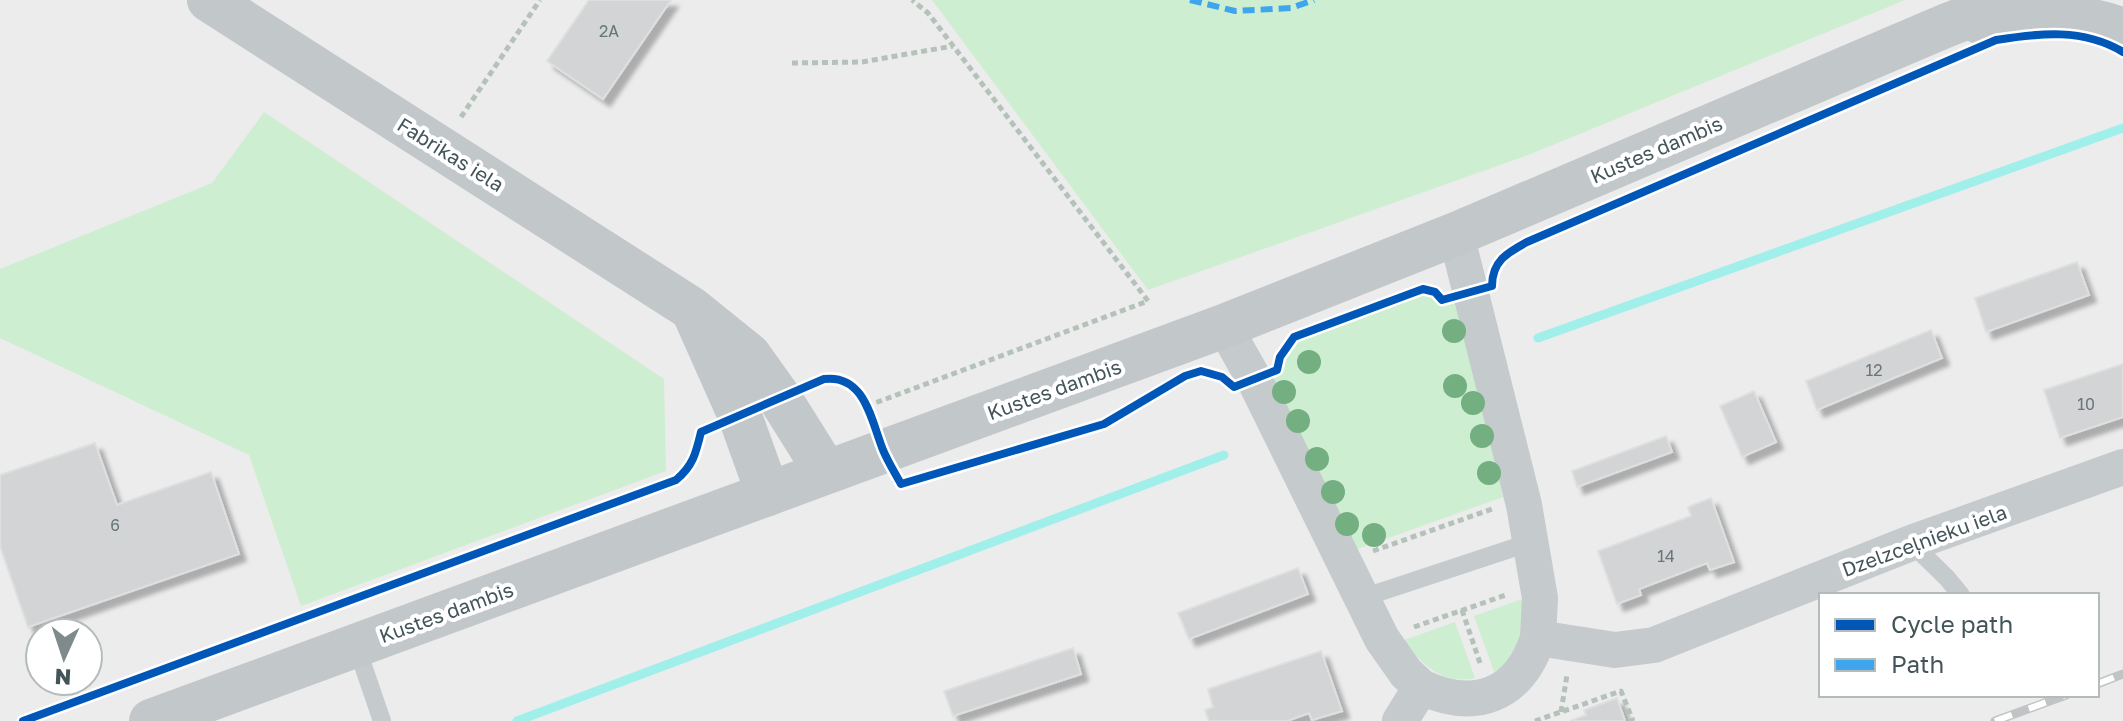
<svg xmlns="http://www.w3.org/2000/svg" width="2123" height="721" font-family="'Golos Text',sans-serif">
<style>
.green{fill:#ceeed2}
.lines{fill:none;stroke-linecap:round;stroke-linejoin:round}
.stream{stroke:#a0efea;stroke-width:9}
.building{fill:#d3d4d5;stroke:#dedfdf;stroke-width:2;filter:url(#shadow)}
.path{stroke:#b4c2ba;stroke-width:5;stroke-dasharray:6 4;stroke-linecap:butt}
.service{stroke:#c5cacc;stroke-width:18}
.minor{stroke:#c5cacc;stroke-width:36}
.primary{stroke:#c2c7ca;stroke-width:44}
.rail-casing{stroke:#c1c4c5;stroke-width:9}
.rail{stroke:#fff;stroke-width:6;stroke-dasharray:18;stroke-linecap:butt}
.quiet{stroke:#3fa5ed;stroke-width:6;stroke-dasharray:12 6;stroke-linecap:butt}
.cycleway-casing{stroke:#fff;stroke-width:13}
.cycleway{stroke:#0057b8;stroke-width:8}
.tree{fill:#74af81}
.labels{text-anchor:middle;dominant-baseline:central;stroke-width:8;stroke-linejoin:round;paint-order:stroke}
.number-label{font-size:16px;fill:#687679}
.street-label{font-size:20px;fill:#435559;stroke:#fff}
</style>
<defs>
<filter id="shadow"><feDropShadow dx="7" dy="7" stdDeviation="2" flood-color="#0004"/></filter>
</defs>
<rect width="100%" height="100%" fill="#edecec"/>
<g class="green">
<path d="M932 0H1905L1531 154 1148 290Z"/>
<path d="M264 112 664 379 666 471 301 606 249 455 0 338V269L212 183Z"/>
<path d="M1420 296 1434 298 1439 304 1456 300 1503 497 1355 550 1271 378 1283 371 1285 355 1296 343Z"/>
<path d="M1525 598 1526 631 1503 667 1494 672 1474 616Z"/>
<path d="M1455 622 1475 678C1442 685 1422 665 1404 640Z"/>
</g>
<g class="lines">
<g class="stream">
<path d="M1538 338 2123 128"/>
<path d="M517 721 1224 455"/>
</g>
</g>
<g class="building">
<path d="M589 0H671L603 99 547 61Z"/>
<path d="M2077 262 2089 295 1986 332 1975 298Z"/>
<path d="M1931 330 1942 358 1817 410 1806 381Z"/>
<path d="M2123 364V417L2060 438 2044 390Z"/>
<path d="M1754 391 1776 442 1742 457 1720 406Z"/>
<path d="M1666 436 1672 452 1577 487 1572 471Z"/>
<path d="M95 443 117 505 211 472 239 554 28 627 0 546V475Z"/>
<path d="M1711 498 1734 562 1710 570 1707 563 1639 589 1641 595 1617 604 1598 551 1691 516 1688 507Z"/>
<path d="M1298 568 1308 594 1189 639 1178 613Z"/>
<path d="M1073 648 1081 674 953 716 944 691Z"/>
<path d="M1321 651 1342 711 1312 720 1309 713 1287 721H1209L1205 710 1213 707 1208 689Z"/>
<path d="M1617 698 1625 721H1570L1586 715 1584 710Z"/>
</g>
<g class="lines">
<g class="path">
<path d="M792 63 862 62 953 46"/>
<path d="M461 117 540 0"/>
<path d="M867 406 1148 301 928 13 912 0"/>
<path d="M1373 551 1492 509"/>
<path d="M1462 610 1481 666"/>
<path d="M1414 627 1506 595"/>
<path d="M1561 712 1567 675"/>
<path d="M1535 721 1621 691 1633 721"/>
</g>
<g class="service">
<path d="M1911 543 1947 578 1961 595"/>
<path d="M1362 598 1531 542"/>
<path d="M356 645 382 721"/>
</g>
<g class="minor">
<path d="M1456 234 1524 505 1540 598 1538 638"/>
<path d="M1224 326 1254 379 1382 639 1406 673 1421 687"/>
<path d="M1400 721 1421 687C1475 712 1519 696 1538 638L1615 650 1654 645 1911 543 2123 467"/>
</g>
<g class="primary">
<path d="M209 0 692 309 749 355 779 397 826 472"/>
<path d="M1979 22C2028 18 2077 11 2123 30"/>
<path d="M695 315 740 416 768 494"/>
<path d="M151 721 1224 326 1456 234 1945 26 2011 0"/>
</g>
<defs>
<g id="rail">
<path d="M2097 684 2123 674"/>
<path d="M1995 721 2066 695"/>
</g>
</defs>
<use href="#rail" class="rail-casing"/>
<use href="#rail" class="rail"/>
<path class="quiet" d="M1190 0 1235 11 1291 8 1314 0"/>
<defs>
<path id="cycleway" d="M23 721 676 480C693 466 696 453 701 432L824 379C865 374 871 420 883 450 888 462 895 473 901 484L1104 424 1185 376 1201 371 1222 377 1234 387 1277 370 1280 357 1294 337 1423 289 1435 292 1442 300 1492 286C1492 261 1507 253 1527 242L1996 40C2040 33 2083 28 2123 52"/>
</defs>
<use href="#cycleway" class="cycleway-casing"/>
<use href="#cycleway" class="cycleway"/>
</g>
<g class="tree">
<circle cx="1454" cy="331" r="12"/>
<circle cx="1309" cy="362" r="12"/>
<circle cx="1455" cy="386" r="12"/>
<circle cx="1284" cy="392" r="12"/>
<circle cx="1473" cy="403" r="12"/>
<circle cx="1298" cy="421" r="12"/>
<circle cx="1482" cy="436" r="12"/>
<circle cx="1317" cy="459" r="12"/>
<circle cx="1489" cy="473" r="12"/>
<circle cx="1333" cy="492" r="12"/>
<circle cx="1347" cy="524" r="12"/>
<circle cx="1374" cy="535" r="12"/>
</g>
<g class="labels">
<g class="number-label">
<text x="609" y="31">2A</text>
<text x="1874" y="370">12</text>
<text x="2086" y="404">10</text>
<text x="115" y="525">6</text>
<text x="1666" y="556">14</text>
</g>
<g class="street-label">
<text transform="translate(1656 149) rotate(-23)">Kustes dambis</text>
<text transform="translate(451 154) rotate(32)">Fabrikas iela</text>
<text transform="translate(1054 389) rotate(-20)">Kustes dambis</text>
<text transform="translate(1924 540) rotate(-20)">Dzelzceļnieku iela</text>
<text transform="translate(446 612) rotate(-20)">Kustes dambis</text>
</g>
</g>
<rect x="1819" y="593" width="280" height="104" fill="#ffffff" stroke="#b4bbbd" stroke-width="2"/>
<rect x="1835" y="619" width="40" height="12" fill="#0057b8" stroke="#b4bbbd" stroke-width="2"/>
<text x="1891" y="633" font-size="24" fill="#435559">Cycle path</text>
<rect x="1835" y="659" width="40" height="12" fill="#3fa5ed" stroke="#b4bbbd" stroke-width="2"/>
<text x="1891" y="673" font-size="24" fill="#435559">Path</text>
<g transform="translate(64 657) rotate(183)"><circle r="38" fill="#ffffff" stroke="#b4bbbd" stroke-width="2"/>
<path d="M0-6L14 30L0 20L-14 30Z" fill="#7e8a8c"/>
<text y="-12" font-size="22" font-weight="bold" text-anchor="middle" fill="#435559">N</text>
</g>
</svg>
